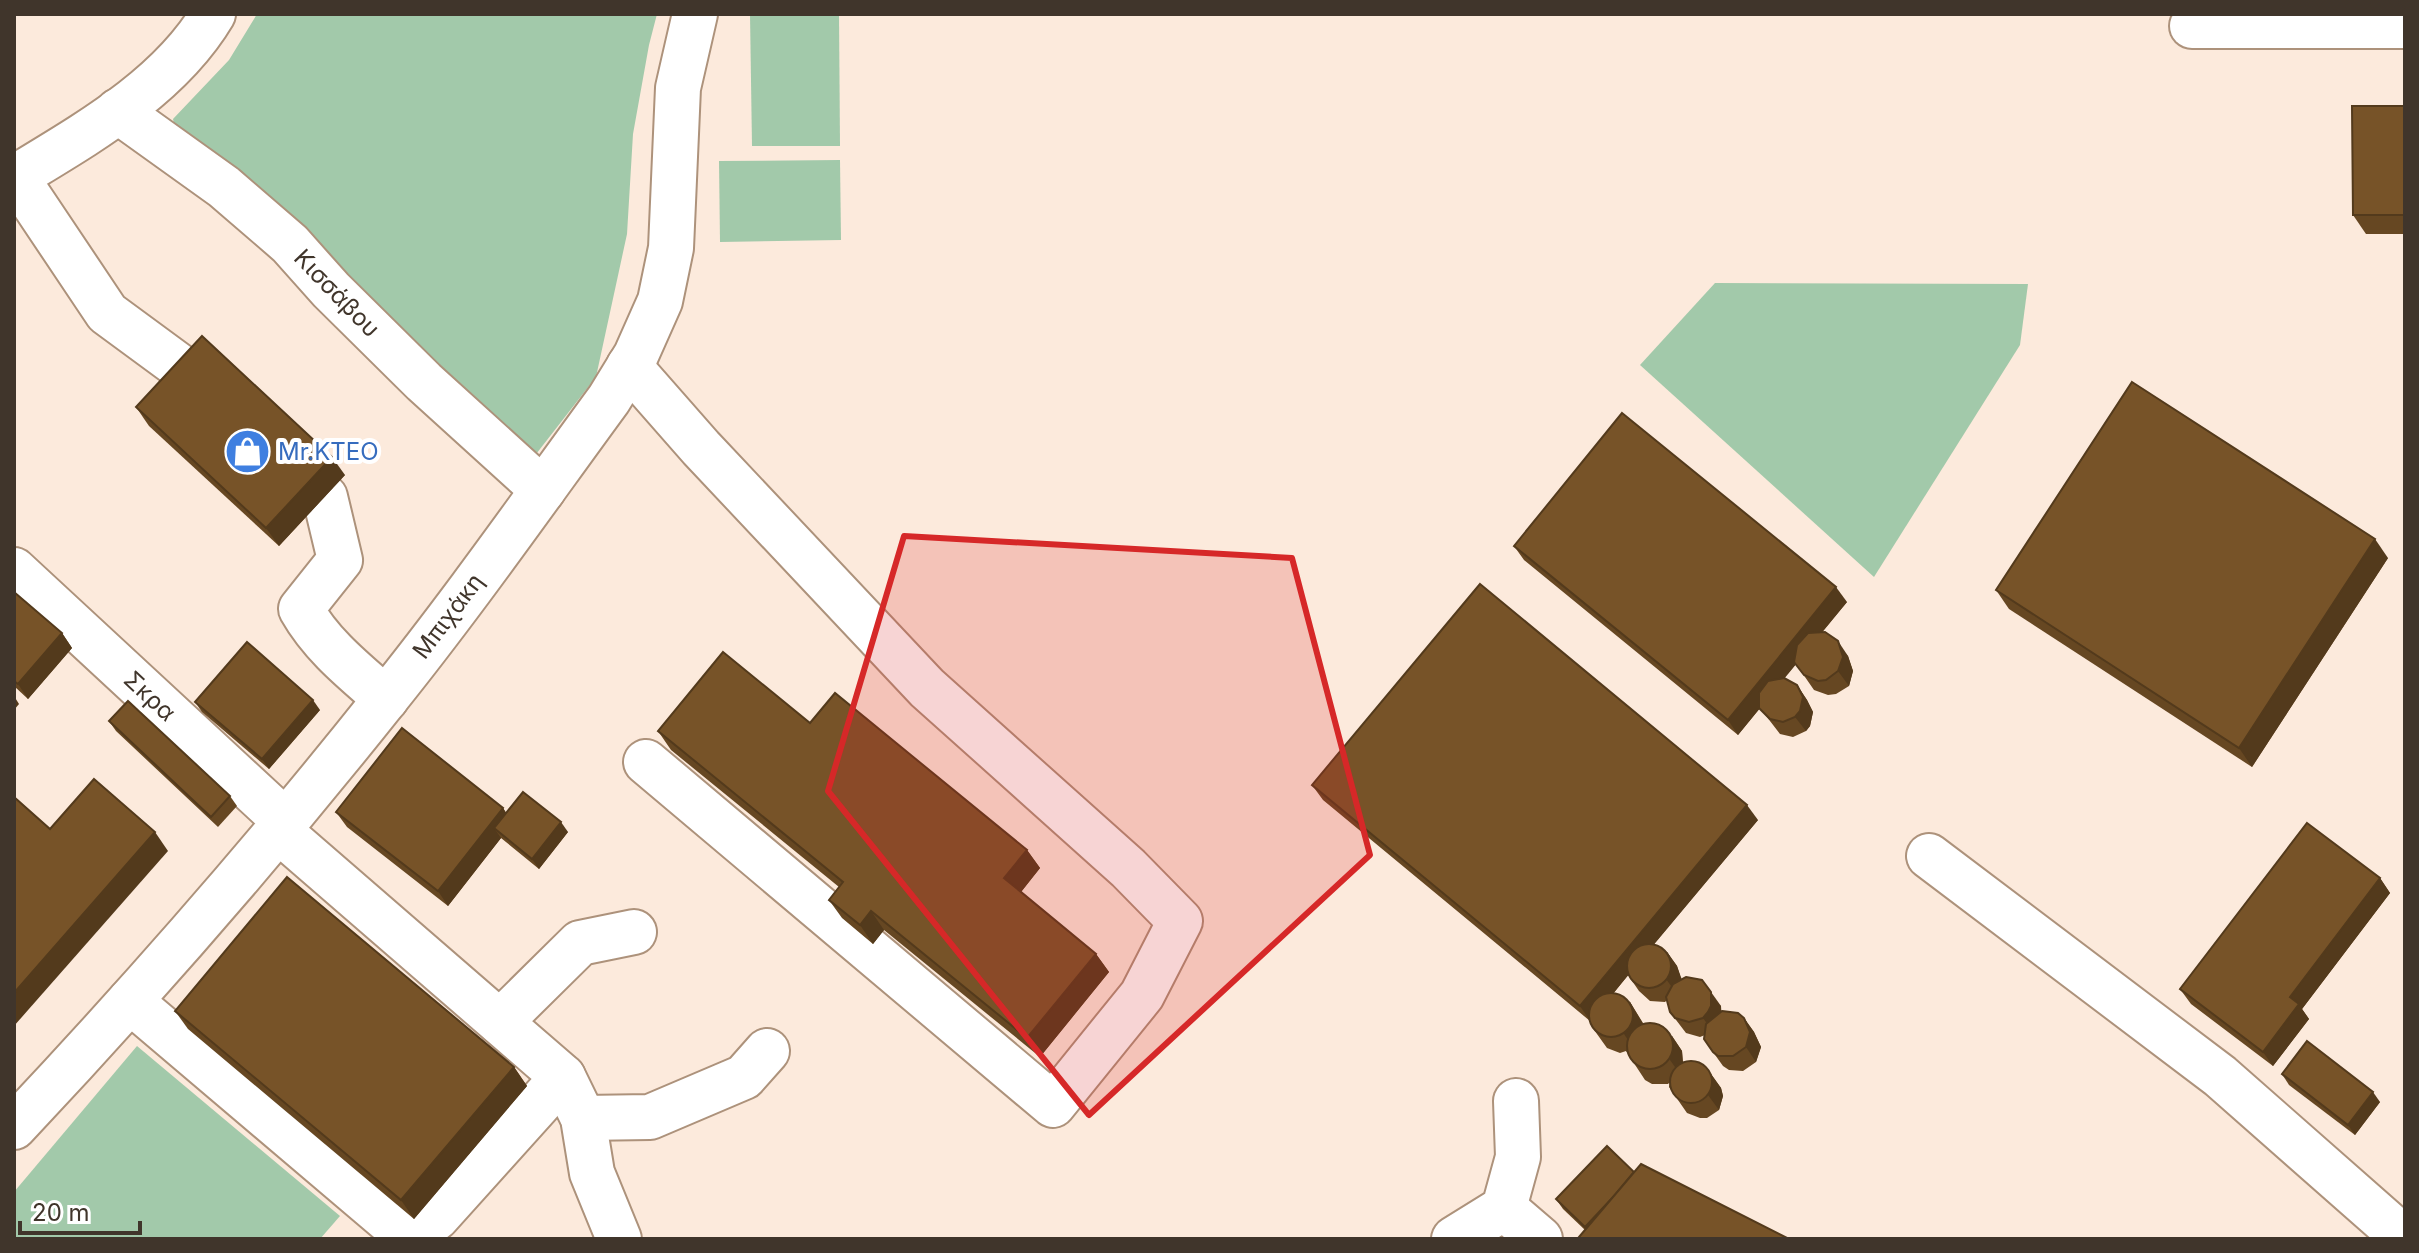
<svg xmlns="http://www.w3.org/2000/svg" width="2419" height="1253" font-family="Inter,sans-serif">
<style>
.green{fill:#a2c9aa}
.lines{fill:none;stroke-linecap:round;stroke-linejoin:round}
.minor-casing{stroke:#ad927b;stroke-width:48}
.minor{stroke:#fff;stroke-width:44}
.wall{fill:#664722}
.shaded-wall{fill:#533a1c}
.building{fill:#775328;stroke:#533a1c;stroke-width:2}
.marked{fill:#d62828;fill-opacity:0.2;stroke:#d62828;stroke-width:6;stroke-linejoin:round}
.labels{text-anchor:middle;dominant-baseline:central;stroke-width:8;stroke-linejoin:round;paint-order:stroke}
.street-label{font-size:24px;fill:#40352b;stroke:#fff}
.shop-label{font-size:24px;fill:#366cbe;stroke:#fff;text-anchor:start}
</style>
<rect width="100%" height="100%" fill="#fceadc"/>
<g class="green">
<path d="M257 14H657L649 45 633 134 627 234 596 377 533 458 177 137 173 119 229 60Z"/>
<path d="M750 14H839L840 146H752Z"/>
<path d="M840 160 841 240 720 242 719 161Z"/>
<path d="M1715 283 2028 284 2020 345 1874 577 1640 365Z"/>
<path d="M137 1046 340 1216 320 1239H14V1192Z"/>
</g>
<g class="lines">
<defs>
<g id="minor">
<path d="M2192 26H2405"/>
<path d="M118 111 224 187 290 244 331 290 424 382 543 490"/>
<path d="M16 177 107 313 194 377"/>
<path d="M14 178C86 134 169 88 213 14"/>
<path d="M629 366 701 448 927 688 1128 868 1180 921 1142 995 1053 1105 646 762"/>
<path d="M325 497 340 560 301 609C322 646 354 671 386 699"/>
<path d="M14 570 285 821"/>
<path d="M278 830 563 1077 583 1118 592 1173 619 1239"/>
<path d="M1929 856 2220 1076 2405 1239"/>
<path d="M130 1001 388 1220C412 1234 414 1236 437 1217L563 1077"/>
<path d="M500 1022 580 943 634 932"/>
<path d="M583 1118 650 1117 744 1077 767 1051"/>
<path d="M14 1127C143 990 267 848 384 701 463 603 535 500 609 399L636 355 660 301 671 248 678 88 695 14"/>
<path d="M1504 1208 1540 1239"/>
<path d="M1454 1239 1504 1208 1518 1157 1516 1101"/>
</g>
</defs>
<use href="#minor" class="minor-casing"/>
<use href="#minor" class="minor"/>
</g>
<g class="wall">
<path d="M2405 106V234H2366L2353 215Z"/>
<path d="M136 407 345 475 279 546 149 426Z"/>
<path d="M1514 546 1847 602 1822 632 1848 656 1853 671 1849 686 1836 694 1828 695 1814 690 1796 664 1784 678 1797 685 1807 700 1813 712 1810 726 1806 731 1793 737 1780 734 1760 708 1738 735 1524 560Z"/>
<path d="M2388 558 2252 767 2009 609 1996 590Z"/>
<path d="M14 592 62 633 72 648 28 699 14 686Z"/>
<path d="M195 702 320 710 269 769 202 712Z"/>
<path d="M109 721 230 796 237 806 218 827 116 731Z"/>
<path d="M810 723 1027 850 1040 868 1021 892 1096 954 1109 972 1040 1057 884 930 873 944 842 918 829 900 839 887 671 750 658 731Z"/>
<path d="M1312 785 1758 820 1654 944 1667 952 1677 966 1681 979 1721 1006V1012L1744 1018 1754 1032 1761 1047 1756 1062 1743 1071 1729 1070 1723 1066 1713 1052 1705 1035 1700 1037 1686 1033 1670 1012 1667 1000 1665 1002 1650 1001 1639 991 1628 975 1613 994 1630 1002 1643 1023 1672 1036 1682 1051 1683 1062 1711 1074 1721 1088 1723 1096 1719 1110 1707 1118H1700L1687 1113 1669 1087 1670 1082 1668 1084H1652L1645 1080 1626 1051 1620 1053 1607 1048 1592 1027 1590 1021 1323 800Z"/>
<path d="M503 808 506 813 568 832 539 869 501 838 448 906 347 827 336 812Z"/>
<path d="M2380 878 2390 893 2302 1009 2309 1019 2273 1066 2191 1004 2180 989Z"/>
<path d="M175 1011 514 1067 527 1086 414 1219 188 1029Z"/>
<path d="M2282 1074 2380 1102 2355 1135 2289 1085Z"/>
<path d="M1634 1172 1585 1230 1563 1209 1556 1199Z"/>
</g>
<g class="shaded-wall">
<path d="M332 457 345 475 279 546 266 528Z"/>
<path d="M2375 539 2388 558 2252 767 2239 748Z"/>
<path d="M1836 587 1847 602 1738 735 1728 720Z"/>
<path d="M62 633 72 648 28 699 18 684Z"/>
<path d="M1838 641 1848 656 1853 671 1849 686 1838 671Z"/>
<path d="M1797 685 1807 700 1813 712 1810 726 1806 731 1795 717Z"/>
<path d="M14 696 19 704 14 710Z"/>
<path d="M313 700 320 710 269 769 262 759Z"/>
<path d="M1747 805 1758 820 1590 1021 1580 1006Z"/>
<path d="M503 808 513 823 494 828 501 838 448 906 438 891Z"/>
<path d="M561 822 568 832 539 869 532 859Z"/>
<path d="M155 832 168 851 14 1026V993Z"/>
<path d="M1027 850 1040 868 1017 897 1004 878Z"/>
<path d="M2380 878 2390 893 2302 1009 2309 1019 2273 1066 2263 1052 2290 997Z"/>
<path d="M871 911 884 930 873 944 860 925Z"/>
<path d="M1667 952 1677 966 1682 980 1677 994 1666 979Z"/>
<path d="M1096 954 1109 972 1040 1057 1027 1038Z"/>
<path d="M1711 992 1721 1006 1722 1020 1713 1032 1703 1018Z"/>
<path d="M1630 1002 1643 1024 1634 1049 1624 1034Z"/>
<path d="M1744 1018 1754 1032 1761 1047 1756 1062 1746 1047Z"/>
<path d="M1672 1036 1682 1051 1683 1067 1680 1074 1670 1060Z"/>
<path d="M514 1067 527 1086 414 1219 401 1200Z"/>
<path d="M1711 1074 1721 1088 1723 1096 1719 1110 1708 1095Z"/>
<path d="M2373 1092 2380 1102 2355 1135 2348 1125Z"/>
</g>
<g class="building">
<path d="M2352 106H2405V215H2353Z"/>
<path d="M202 336 332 457 266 528 136 407Z"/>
<path d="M2132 382 2375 539 2239 748 1996 590Z"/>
<path d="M1622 413 1836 587 1728 720 1514 546Z"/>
<path d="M1480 584 1747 805 1580 1006 1312 785Z"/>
<path d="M14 592 62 633 18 684 14 681Z"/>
<path d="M1825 632 1838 641 1843 657 1838 671 1826 680 1818 681 1804 675 1794 662 1797 645 1808 633Z"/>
<path d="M247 642 313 700 262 759 195 702Z"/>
<path d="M723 652 810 723 835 693 1027 850 1004 878 1096 954 1027 1038 871 911 860 925 829 900 843 882 658 731Z"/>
<path d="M1784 678 1797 685 1803 697 1800 711 1795 717 1783 722 1770 719 1759 708V693L1768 681Z"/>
<path d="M128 701 230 796 211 817 109 721Z"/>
<path d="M402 728 503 808 438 891 336 812Z"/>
<path d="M94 779 155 832 14 993V797L50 829Z"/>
<path d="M523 792 561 822 532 859 494 828Z"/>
<path d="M2307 823 2380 878 2290 997 2299 1004 2263 1052 2180 989Z"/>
<path d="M287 877 514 1067 401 1200 175 1011Z"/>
<circle cx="1649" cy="966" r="22"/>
<path d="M1686 977 1702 980 1711 992V1006L1708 1012 1703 1018 1689 1022 1675 1018 1670 1012 1666 997 1673 984Z"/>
<circle cx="1611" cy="1015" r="22"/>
<path d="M1722 1011 1738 1013 1744 1018 1750 1032 1746 1047 1733 1056H1718L1713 1052 1704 1039 1706 1024Z"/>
<circle cx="1650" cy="1046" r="23"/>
<path d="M2307 1041 2373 1092 2348 1125 2282 1074Z"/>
<circle cx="1691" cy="1082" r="21"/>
<path d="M1607 1146 1634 1172 1615 1195 1585 1227 1556 1199Z"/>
<path d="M1641 1164 1789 1239H1581L1579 1237Z"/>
</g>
<path class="marked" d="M904 536 1292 558 1370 855 1089 1115 828 791Z"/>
<defs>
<symbol id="shop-disc" viewBox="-11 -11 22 22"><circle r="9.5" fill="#3f7fe0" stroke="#fff"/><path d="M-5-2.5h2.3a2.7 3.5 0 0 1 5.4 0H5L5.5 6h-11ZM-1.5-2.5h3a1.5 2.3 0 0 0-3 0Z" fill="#fff"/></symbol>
</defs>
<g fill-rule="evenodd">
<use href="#shop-disc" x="222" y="426" width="51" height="51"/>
</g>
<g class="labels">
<g class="street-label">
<text transform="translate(337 293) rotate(46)">Κισσάβου</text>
<text transform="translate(448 616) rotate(-53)">Μπιχάκη</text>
<text transform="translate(150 696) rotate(43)">Σκρα</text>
</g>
<g class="shop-label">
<text x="278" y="451">Mr.KTEO</text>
</g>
</g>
<rect width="2419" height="1253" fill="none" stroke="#40352b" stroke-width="32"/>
<path d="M20 1221v12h120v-12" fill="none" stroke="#40352b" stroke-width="4"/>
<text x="32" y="1221" font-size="24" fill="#40352b" stroke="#ffffff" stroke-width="6" paint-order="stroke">20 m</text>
</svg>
